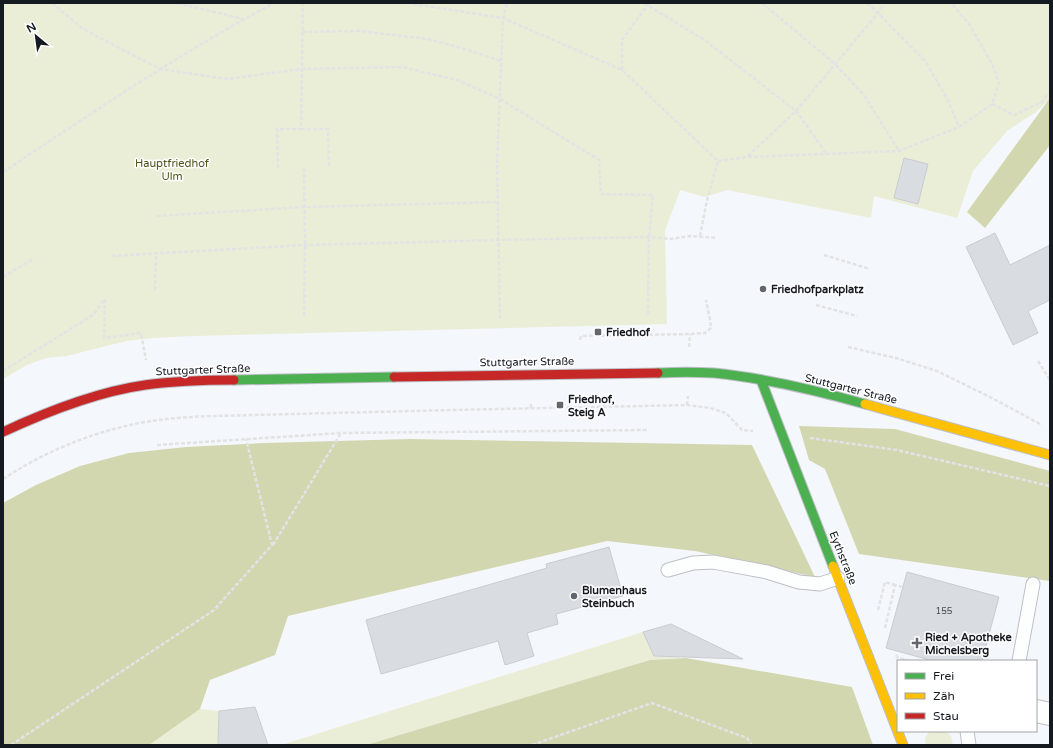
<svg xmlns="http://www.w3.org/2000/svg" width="1053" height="748" font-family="'Varela Round',sans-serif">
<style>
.green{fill:#eaeed7}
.forest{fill:#d2d7b0}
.building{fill:#d9dde2;stroke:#c9ccd1}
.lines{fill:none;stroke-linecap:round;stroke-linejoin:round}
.lane-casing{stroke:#bcbfc5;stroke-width:15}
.street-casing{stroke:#bcbfc5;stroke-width:24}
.fast-casing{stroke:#bcbfc5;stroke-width:11}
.slow-casing{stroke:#bcbfc5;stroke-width:11}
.jam-casing{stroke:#bcbfc5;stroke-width:11}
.path{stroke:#e2e3e4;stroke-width:2.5;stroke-dasharray:4 2;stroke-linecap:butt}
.lane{stroke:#fdfefe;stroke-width:13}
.street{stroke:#fdfefe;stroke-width:22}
.fast{stroke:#4caf50;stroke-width:9}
.slow{stroke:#ffc107;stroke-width:9}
.jam{stroke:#c62828;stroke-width:9}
.poi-dot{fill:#63676d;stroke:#fff;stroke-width:1.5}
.labels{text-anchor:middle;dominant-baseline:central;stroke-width:3;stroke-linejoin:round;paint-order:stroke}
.number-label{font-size:9px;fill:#474c52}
.park-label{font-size:11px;fill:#4e521c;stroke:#fff}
.poi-label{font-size:11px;font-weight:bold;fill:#151a20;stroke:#fff;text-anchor:start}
.street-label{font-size:11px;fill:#151a20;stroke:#fff}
</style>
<rect width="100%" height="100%" fill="#f4f7fb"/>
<g class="green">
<path d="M3 3H1050V99L1036 112 1007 131 973 171 957 218 874 196 871 218 727 190 705 197 680 190 665 231 667 324 192 336 153 338 127 341 98 348 67 356 46 358 27 365 3 379Z"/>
<path d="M643 632 680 657 679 658 650 660 366 745H281Z"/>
<path d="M200 709 219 711 218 745H149Z"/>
<path d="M931 731H946L951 736 953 745H926C924 739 926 734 931 731Z"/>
</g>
<g class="forest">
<path d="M1050 98V145L985 228 967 212Z"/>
<path d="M799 426 895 429 1050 471V581L859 554 825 469 809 460Z"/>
<path d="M410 439 752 445 815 577 695 551 607 541 288 616 275 655 210 680 200 709 149 745H3V503L36 485 80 466 129 453 186 447 265 443Z"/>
<path d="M686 658 852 687 873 745H366L650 660Z"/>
</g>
<g class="building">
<path d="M904 158 928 164 918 204 894 198Z"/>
<path d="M995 233 1010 265 1050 245V300L1028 311 1038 333 1013 345 966 247Z"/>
<path d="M609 547 623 596 556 614 558 624 527 633 534 656 505 665 498 641 381 674 366 620 547 568 546 564Z"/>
<path d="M907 572 999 597 982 661H933L886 648Z"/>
<path d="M671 624 743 659 654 656 643 632Z"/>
<path d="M255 707 268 745H218L219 711Z"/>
</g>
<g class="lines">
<defs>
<g id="lane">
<path d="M668 570 693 563 713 562 767 572 799 582 820 584 838 578"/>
<path d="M1019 661 1033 584"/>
<path d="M967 731 969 745"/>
</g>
<path id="street" d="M1036 711 1050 714"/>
<g id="fast">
<path d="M658 373C677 372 695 372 714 373 765 378 815 390 865 404"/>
<path d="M234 380 394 377"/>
<path d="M761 380 833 566"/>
</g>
<g id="slow">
<path d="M865 404 1050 455"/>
<path d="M833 566 903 745"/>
</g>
<g id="jam">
<path d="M394 377 658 373"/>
<path d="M3 432C48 411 96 392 145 385 175 381 205 380 234 380"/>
</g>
</defs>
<use href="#lane" class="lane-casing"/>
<use href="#street" class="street-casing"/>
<use href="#fast" class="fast-casing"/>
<use href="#slow" class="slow-casing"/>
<use href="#jam" class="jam-casing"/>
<g class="path">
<path d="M52 3 83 29 160 69 228 79 301 69 402 67 457 80 500 99 599 160 601 194 653 195 649 237 648 315"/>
<path d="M177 3 243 19"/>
<path d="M407 3 503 18 622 70 718 161"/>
<path d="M644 3 706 41 796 111 826 153"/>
<path d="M762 3 835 64 864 95 899 151"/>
<path d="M867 3 878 13 925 61 948 100 959 127"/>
<path d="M302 32 359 31 428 39 468 50 501 61"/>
<path d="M622 70V40L649 3"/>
<path d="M992 104 1014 115 1042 102 1050 92"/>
<path d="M301 129H328L329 168"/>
<path d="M748 156 796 111 878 13 885 3"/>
<path d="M718 161 748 157 899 151 959 127 992 104 999 83 992 64 969 24 951 3"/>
<path d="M278 168 277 129H301L303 3"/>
<path d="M304 168 305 245 304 317"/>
<path d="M3 172C92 113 180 53 274 3"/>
<path d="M157 216 305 207 497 202"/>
<path d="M700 236 707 200 718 161"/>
<path d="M824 255 870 269"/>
<path d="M112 256 305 245 498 240 649 237 670 239 690 236 717 238"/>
<path d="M3 277 34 258"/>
<path d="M155 290 156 254"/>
<path d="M105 299 104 338 141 333 146 360"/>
<path d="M816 305 857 316"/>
<path d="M500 319 497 164 503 18 507 3"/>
<path d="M580 340 581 336 690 334 705 333 711 328 710 320 706 300"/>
<path d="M689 347 690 334"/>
<path d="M848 347 896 358 937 371 990 397 1042 425"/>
<path d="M1038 361 1050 380"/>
<path d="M3 371 93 315 105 299"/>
<path d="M604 401V407"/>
<path d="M687 405 688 396"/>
<path d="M531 408V402"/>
<path d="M810 438 897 450 1050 486"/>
<path d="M157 445 341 433 647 430"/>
<path d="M3 479C41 454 85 435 130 425 156 419 185 417 212 416L452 410 687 405 710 408 726 413 742 430 753 431"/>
<path d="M273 545 341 433"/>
<path d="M878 610 885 582 895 585"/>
<path d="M885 628 895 585 903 587"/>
<path d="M896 655 898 658 907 660V661"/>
<path d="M930 661 931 660"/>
<path d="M11 745 214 610 272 545 246 439"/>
<path d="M532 745 652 703 747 738 752 745"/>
</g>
<use href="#lane" class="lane"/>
<use href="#street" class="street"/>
<use href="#fast" class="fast"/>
<use href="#slow" class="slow"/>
<use href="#jam" class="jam"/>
</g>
<g class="poi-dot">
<circle cx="763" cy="289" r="4"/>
<rect x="594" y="328" width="8" height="8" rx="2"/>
<rect x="556" y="401" width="8" height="8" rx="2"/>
<circle cx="574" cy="596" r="4"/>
<path d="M915 637h4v4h4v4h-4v4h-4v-4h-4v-4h4z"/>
</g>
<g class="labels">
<g class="number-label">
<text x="944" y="611">155</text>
</g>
<g class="park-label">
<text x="172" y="163">Hauptfriedhof<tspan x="172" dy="13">Ulm</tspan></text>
</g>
<g class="poi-label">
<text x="771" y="289">Friedhofparkplatz</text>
<text x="606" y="332">Friedhof</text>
<text x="568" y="399">Friedhof,<tspan x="568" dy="13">Steig A</tspan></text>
<text x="582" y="590">Blumenhaus<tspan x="582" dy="13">Steinbuch</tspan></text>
<text x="925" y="637">Ried + Apotheke<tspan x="925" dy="13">Michelsberg</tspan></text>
</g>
<g class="street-label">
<text transform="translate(527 362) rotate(-1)">Stuttgarter Straße</text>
<text transform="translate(203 370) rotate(-2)">Stuttgarter Straße</text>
<text transform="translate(851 389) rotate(14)">Stuttgarter Straße</text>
<text transform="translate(843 558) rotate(68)">Eythstraße</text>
</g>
</g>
<rect width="1053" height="748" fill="none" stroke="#151a20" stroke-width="8"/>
<rect x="897" y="660" width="140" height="72" fill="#ffffff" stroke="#a1a3a6"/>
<rect x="905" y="673" width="20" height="6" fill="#4caf50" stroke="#a1a3a6"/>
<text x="933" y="680" font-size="12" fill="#151a20">Frei</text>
<rect x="905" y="693" width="20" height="6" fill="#ffc107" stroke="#a1a3a6"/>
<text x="933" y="700" font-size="12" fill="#151a20">Zäh</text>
<rect x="905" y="713" width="20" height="6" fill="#c62828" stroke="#a1a3a6"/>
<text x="933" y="720" font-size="12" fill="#151a20">Stau</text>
<g transform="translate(36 36) rotate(331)" stroke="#ffffff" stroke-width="3" paint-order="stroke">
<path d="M0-3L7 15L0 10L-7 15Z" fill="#151a20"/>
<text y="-6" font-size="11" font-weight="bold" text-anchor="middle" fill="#151a20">N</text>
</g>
</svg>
